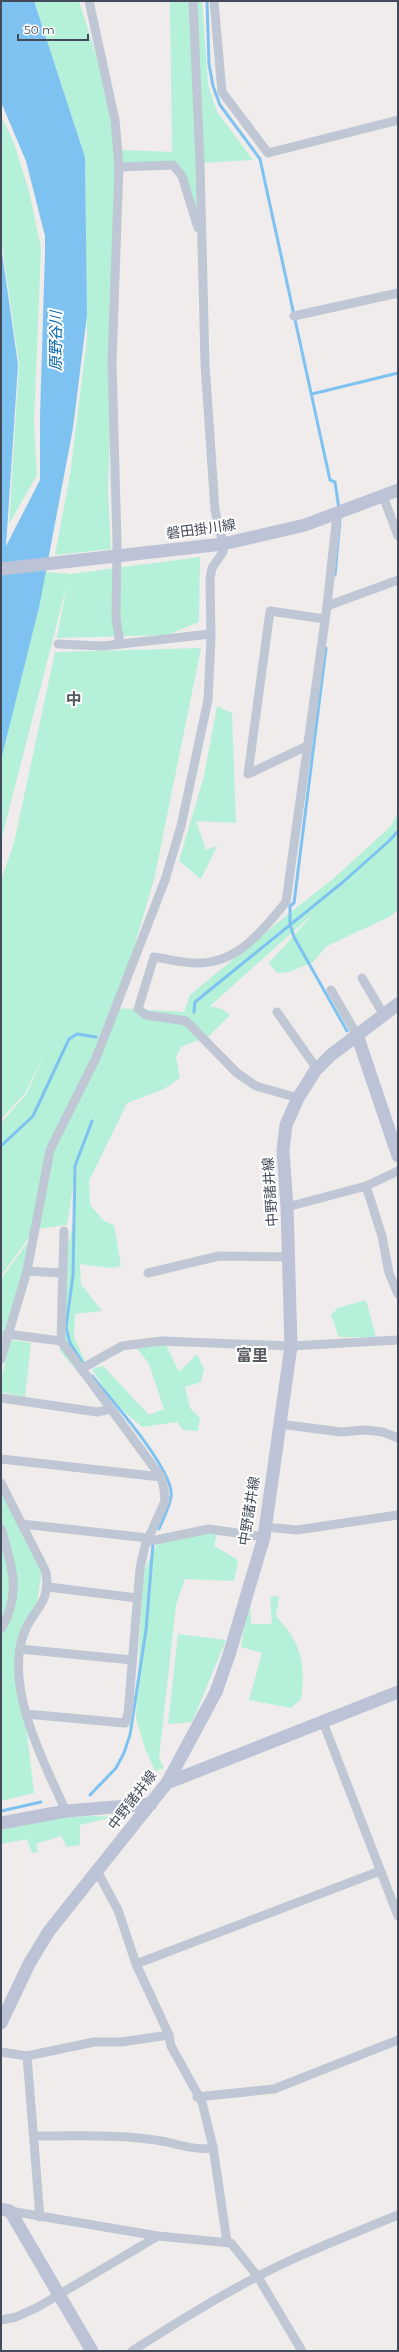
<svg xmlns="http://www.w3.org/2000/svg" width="399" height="2352" font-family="Montserrat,'Noto Sans JP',sans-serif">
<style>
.green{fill:#b4f1d8}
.water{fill:#7ec2f1}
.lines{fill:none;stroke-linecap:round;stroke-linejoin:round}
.stream{stroke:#7ec2f1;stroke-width:3}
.street{stroke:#c0c7d4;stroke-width:9}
.secondary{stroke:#bcc3d7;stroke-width:13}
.labels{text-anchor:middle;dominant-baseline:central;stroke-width:4;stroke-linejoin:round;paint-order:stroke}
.street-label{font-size:14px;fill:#434a5a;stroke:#fff}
.water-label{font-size:15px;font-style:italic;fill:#0266ad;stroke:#fff}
.quarter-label{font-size:16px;font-weight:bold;fill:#585a61;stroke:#fff}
</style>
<rect width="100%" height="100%" fill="#efeceb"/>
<g class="green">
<path d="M34 1H79L111 103 118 189 108 492 111 549 55 555 70 475 87 339 85 157Z"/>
<path d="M170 1H202L208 85 217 112 253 160 200 163V222L173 165 119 167 122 150 172 152Z"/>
<path d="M1 116 14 143 29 191 41 248 34 423 37 475 9 524 19 365 1 237Z"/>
<path d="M200 557 199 622 167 635 57 638 67 584 1 841V750L46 572 70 574Z"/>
<path d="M201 648 154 880 116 1008 184 1012 190 995 277 923 333 879 391 826 398 812V910L389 917 327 946 313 962 289 972 277 973 269 963 315 912 210 1006 222 1009 230 1015 209 1036 181 1047 176 1057 180 1078 164 1089 127 1103 89 1181 90 1205 104 1221 114 1225 121 1266 111 1268 80 1264 81 1284 102 1311 75 1314 74 1337 87 1366 76 1370 60 1351 62 1273 74 1219 77 1161 67 1225 35 1229 1 1276V1123L27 1093 48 1046 25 1093 1 1119V880L14 843 55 652Z"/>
<path d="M217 706 232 713 236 823 196 821 206 850 217 846 201 879 179 861 204 776Z"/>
<path d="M34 1234 1 1362V1279Z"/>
<path d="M366 1300 376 1337H339L331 1315 338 1308Z"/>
<path d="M10 1340 31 1343 25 1397 1 1392V1381Z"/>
<path d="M166 1345 179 1372 197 1354 204 1369 201 1382 185 1387 190 1408 200 1418 198 1431 183 1430 177 1422 142 1427 113 1402 92 1369 103 1366 149 1415 164 1409 149 1364 137 1348Z"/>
<path d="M1 1482 43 1565 35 1614 23 1636 19 1665 34 1793 1 1801Z"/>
<path d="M204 1533 217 1534 214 1546 238 1560 234 1581 185 1579 176 1605 159 1758 164 1768 155 1771 145 1748 136 1718 143 1572 160 1539Z"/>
<path d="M279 1596 276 1616C301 1643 306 1663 301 1699L291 1708 249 1700 262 1653 241 1647 247 1608 250 1604 251 1624H272L270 1597Z"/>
<path d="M178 1634 226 1640 192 1722 168 1724Z"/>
<path d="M92 1816 113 1817 80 1825V1845L67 1847 61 1836 36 1844 38 1852 32 1853 27 1839 1 1844V1829L56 1818Z"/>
</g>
<path class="water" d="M1 1H34L85 157 87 315 73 428 40 603 1 760V245L18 365 6 546 40 480V415L45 253V236L26 161 1 102Z"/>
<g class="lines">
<g class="stream">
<path d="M207 1 209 64 213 86 220 105 260 159 330 480 335 482 339 509"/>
<path d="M312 394 398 373"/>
<path d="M335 575 340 519"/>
<path d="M326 648 294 903 290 906V925L294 937 347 1031"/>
<path d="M194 1012 195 1002 343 882 389 841 398 831"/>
<path d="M1 1146 33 1116 69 1039 77 1034 96 1037"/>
<path d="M84 1365 70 1343 66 1327 73 1275 75 1166 92 1121"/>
<path d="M92 1376C109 1397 176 1472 171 1497 169 1508 163 1519 159 1529"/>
<path d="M90 1795 116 1768 124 1753 130 1735 146 1630 153 1544"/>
<path d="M1 1811 41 1802"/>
</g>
<g class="street">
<path d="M89 1 115 120 119 167 112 361 117 543 116 618 120 644"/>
<path d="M214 1 222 92 268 153 398 120"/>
<path d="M119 167 173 165 182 176 198 228"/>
<path d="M294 316 398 293"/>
<path d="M383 496 398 536"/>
<path d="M327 606 398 580"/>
<path d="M58 644 103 646 210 634"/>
<path d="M307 746 248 774 270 611 325 619"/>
<path d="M362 978 384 1015"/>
<path d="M331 990 357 1035"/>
<path d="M277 1012 317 1069"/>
<path d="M298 1098 256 1086 237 1073 186 1021 146 1015 138 1009 154 957C168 959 185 964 200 963 239 962 263 930 286 902L327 606 337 514"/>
<path d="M366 1186 382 1236 389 1273 398 1294"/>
<path d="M287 1207 366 1186 398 1171"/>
<path d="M27 1271 62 1273"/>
<path d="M148 1273 219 1256 289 1257"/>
<path d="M7 1334 61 1341"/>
<path d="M1 1359 27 1271 50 1150 96 1058 165 880 181 826 208 700 211 638 210 579 212 568 223 552V544L215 510 205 364 200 163 193 1"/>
<path d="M81 1369 122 1346 161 1341 291 1346 398 1340"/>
<path d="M1 1398 97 1412 111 1409"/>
<path d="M279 1424 341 1432 365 1430 383 1432 398 1438"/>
<path d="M1 1459 161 1477"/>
<path d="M1 1483 46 1572C51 1606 32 1608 23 1636 5 1688 44 1764 66 1811"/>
<path d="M22 1524 148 1538"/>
<path d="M265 1527 297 1530 398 1515"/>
<path d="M1 1529C12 1566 22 1594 1 1629"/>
<path d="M146 1542 209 1529 264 1537"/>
<path d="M48 1587 137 1598"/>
<path d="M20 1649 132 1660"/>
<path d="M26 1714 125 1723 128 1714 140 1568 145 1546 165 1501 164 1489 161 1477 61 1341 64 1231"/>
<path d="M323 1722 398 1916"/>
<path d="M97 1871 118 1910 136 1964 169 2035 171 2046 202 2102 213 2147 227 2242"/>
<path d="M136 1964 380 1871"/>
<path d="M1 2052 27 2056 94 2042H121L169 2035"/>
<path d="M27 2056 40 2217"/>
<path d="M197 2097 274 2089 398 2040"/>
<path d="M35 2136C79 2136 124 2134 167 2142 178 2145 204 2152 213 2147"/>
<path d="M10 2211 158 2236 231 2243 258 2277 302 2351"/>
<path d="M1 2320 16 2317 38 2307 158 2236"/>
<path d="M132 2351C187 2316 243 2281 302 2255 334 2241 366 2228 398 2215"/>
</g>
<g class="secondary">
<path d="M1 569 223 544 305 525 398 490"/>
<path d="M357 1035 398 1156"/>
<path d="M167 1783 398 1692"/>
<path d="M1 1823 66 1811 151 1804"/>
<path d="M1 2023 29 1964 49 1931 167 1783 216 1692 229 1655 264 1537 291 1346 287 1207 283 1151 286 1125 298 1098 315 1071 331 1055 398 1004"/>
<path d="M1 2209 10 2211 92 2351"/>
</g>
</g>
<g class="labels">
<g class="street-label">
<text transform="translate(201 529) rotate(-8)">磐田掛川線</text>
<text transform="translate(270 1192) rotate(-94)">中野諸井線</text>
<text transform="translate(249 1511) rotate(-81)">中野諸井線</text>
<text transform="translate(132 1800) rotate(-53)">中野諸井線</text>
</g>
<g class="water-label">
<text transform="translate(55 341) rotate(-90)">原野谷川</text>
</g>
<g class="quarter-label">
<text x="74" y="699">中</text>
<text x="252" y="1355">富里</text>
</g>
</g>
<rect width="399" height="2352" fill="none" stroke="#434a5a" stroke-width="4"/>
<path d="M18 34v6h70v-6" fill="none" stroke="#434a5a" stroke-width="2"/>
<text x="24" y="34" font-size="12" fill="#434a5a" stroke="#ffffff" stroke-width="3" paint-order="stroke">50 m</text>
</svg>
